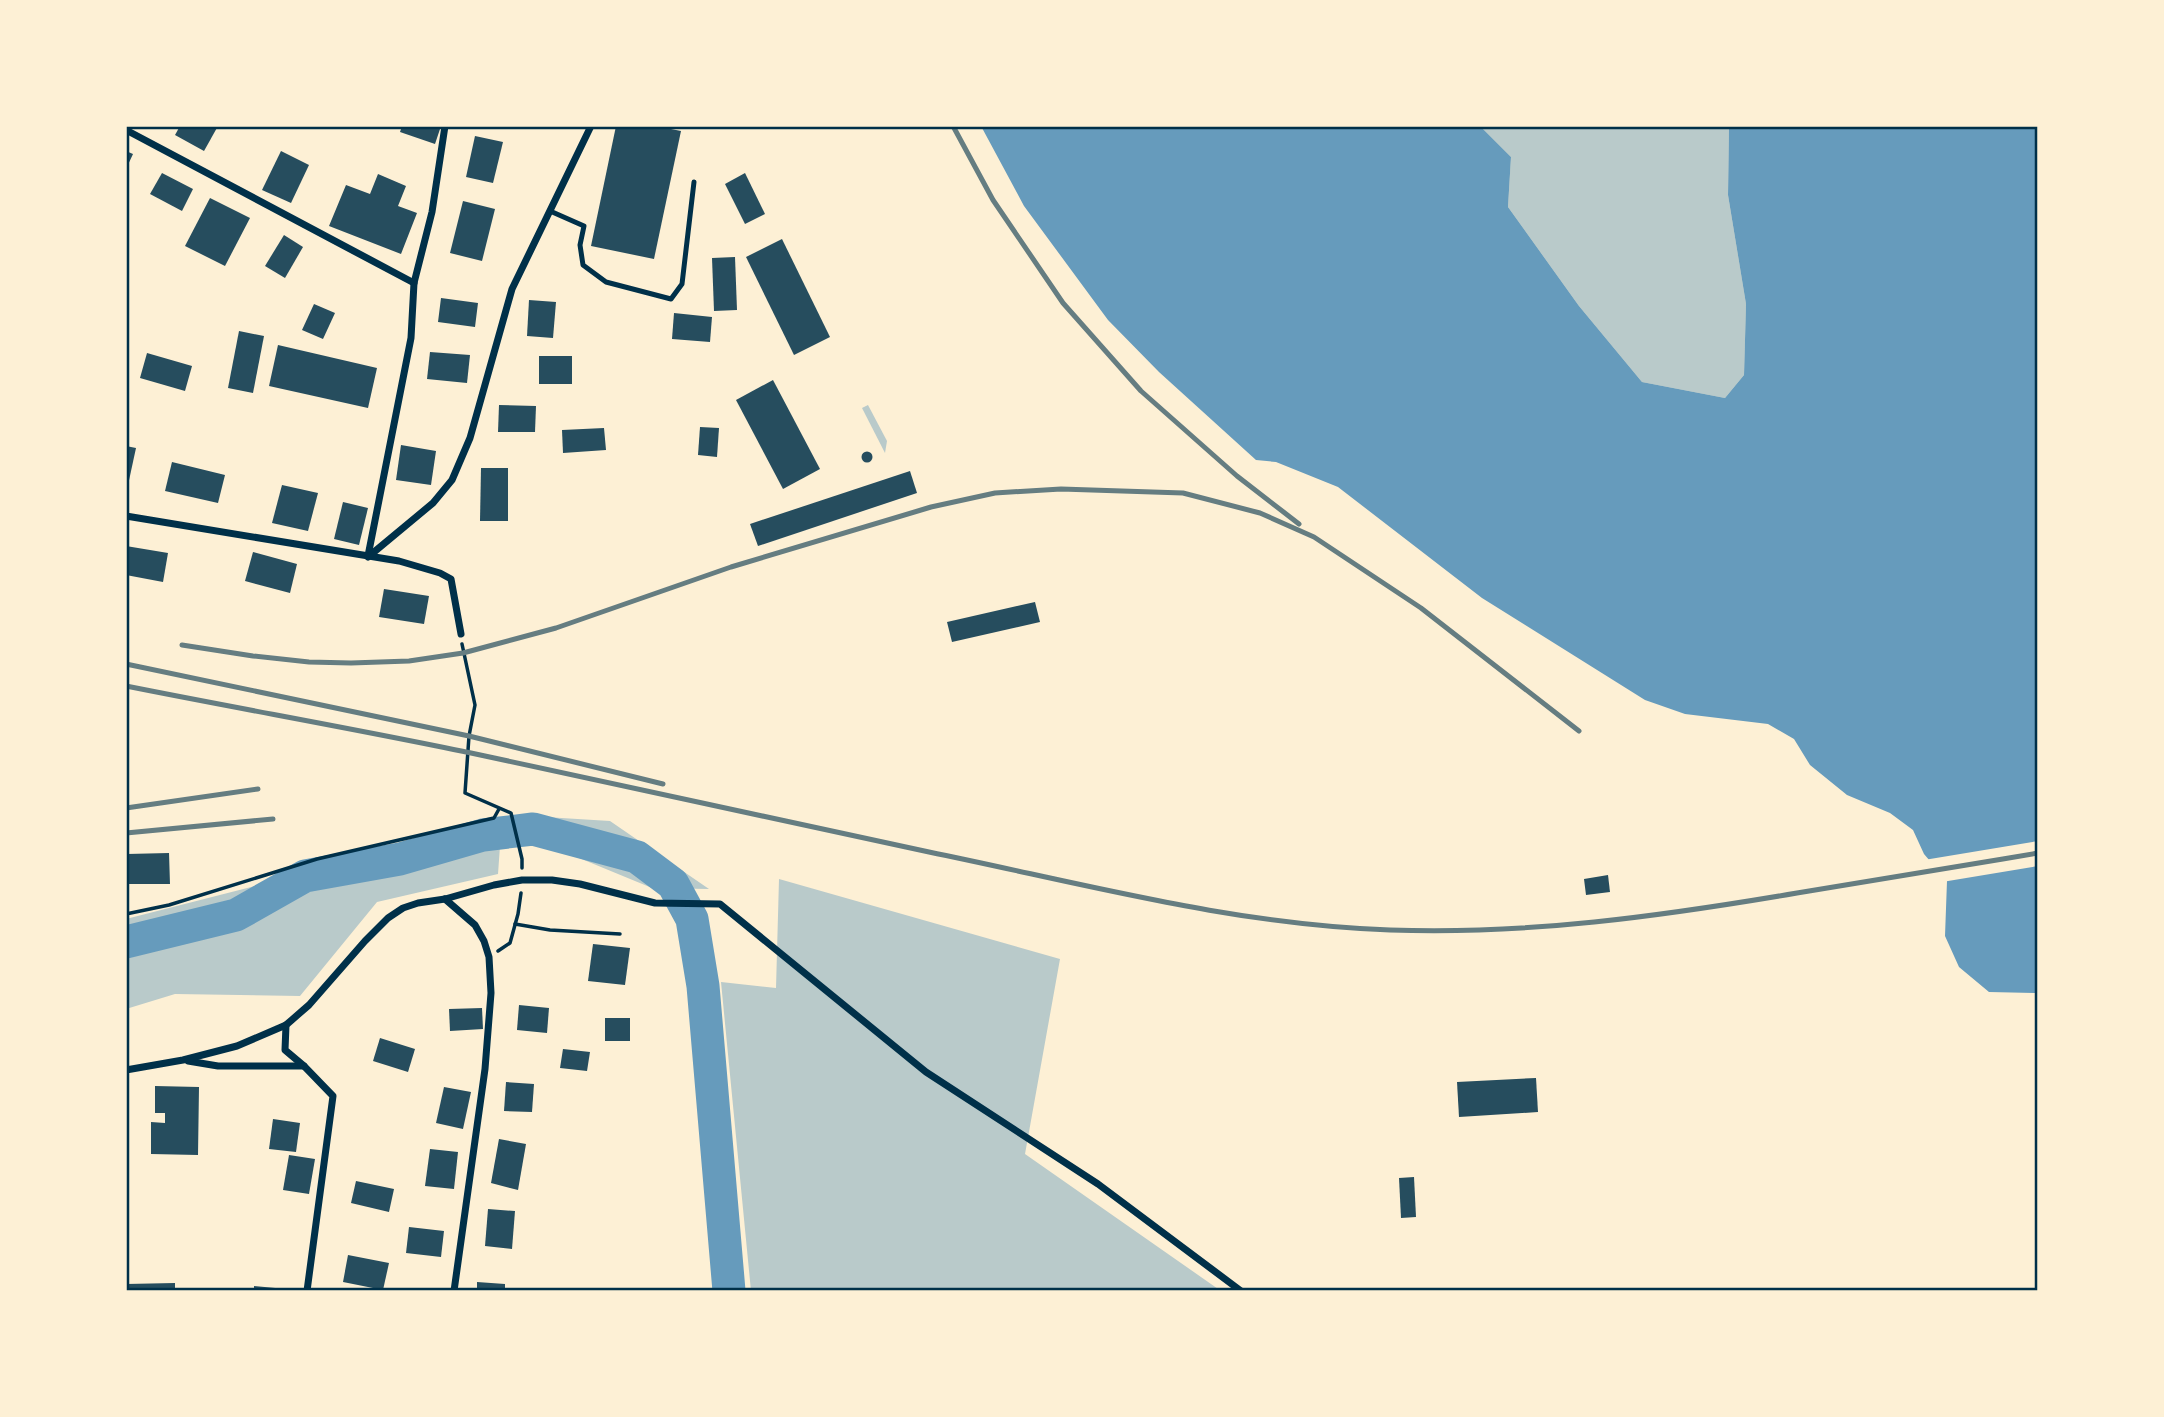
<svg xmlns="http://www.w3.org/2000/svg" width="2164" height="1417" font-family="Montserrat,sans-serif">
<style>
.green{fill:#b9caca}
.water{fill:#669bbc}
.pier{fill:#fdf0d5}
.lines{fill:none;stroke-linecap:round;stroke-linejoin:round}
.river{stroke:#669bbc;stroke-width:33}
.building{fill:#264d5e}
.path{stroke:#003049;stroke-width:3.5}
.service{stroke:#003049;stroke-width:5}
.minor{stroke:#003049;stroke-width:7}
.rail{stroke:#657d81;stroke-width:5}
.neatline{fill:none;stroke:#003049;stroke-width:2.5}
</style>
<rect width="100%" height="100%" fill="#fdf0d5"/>
<g class="green">
<path d="M1480 126H1729L1728 195 1746 304 1744 375 1725 398 1642 382 1579 306 1508 207 1511 157Z"/>
<path d="M868 405 887 441 885 453 862 408Z"/>
<path d="M529 816 610 821 709 889 652 888 550 846H500L498 874 377 902 300 996 175 994 126 1009V919Z"/>
<path d="M779 879 1060 959 1025 1154 1221 1291H751L721 982 776 988Z"/>
</g>
<path class="water" d="M981 126H1480L1511 157 1508 207 1579 306 1642 382 1725 398 1744 375 1746 304 1728 195 1729 126H2038V993L1989 992 1959 967 1945 936 1947 881 1924 854 1913 830 1890 813 1847 795 1810 765 1794 739 1768 724 1685 714 1645 700 1482 598 1338 487 1276 462 1256 460 1159 372 1108 320 1024 206Z"/>
<path class="pier" d="M2038 841V866L1942 882 1924 860Z"/>
<g class="lines">
<path class="river" d="M126 942 236 915 305 876 400 859 483 835 533 829 637 857 673 884 692 919 703 986 729 1291"/>
</g>
<g class="building">
<path d="M180 126H218L204 151 175 135Z"/>
<path d="M402 126H441L435 144 400 132Z"/>
<path d="M616 126H656L681 131 654 259 591 246Z"/>
<path d="M475 136 503 142 493 183 466 177Z"/>
<path d="M126 151 133 154 126 169Z"/>
<path d="M281 151 309 165 291 203 262 190Z"/>
<path d="M162 173 193 189 182 211 150 194Z"/>
<path d="M745 173 765 214 745 224 725 184Z"/>
<path d="M378 174 406 186 398 206 417 213 401 254 329 226 346 185 370 194Z"/>
<path d="M210 198 250 218 225 266 185 246Z"/>
<path d="M463 201 495 209 482 261 450 253Z"/>
<path d="M284 235 303 247 285 278 265 266Z"/>
<path d="M782 239 830 337 794 355 746 257Z"/>
<path d="M735 257 737 310 714 311 712 258Z"/>
<path d="M441 298 478 303 475 327 438 322Z"/>
<path d="M529 300 556 302 553 338 527 336Z"/>
<path d="M314 304 335 313 323 339 302 330Z"/>
<path d="M674 313 712 317 710 342 672 339Z"/>
<path d="M239 331 264 336 253 393 228 388Z"/>
<path d="M278 345 377 368 368 408 269 386Z"/>
<path d="M430 352 470 355 467 383 427 379Z"/>
<path d="M147 353 192 366 185 391 140 378Z"/>
<rect x="539" y="356" width="33" height="28"/>
<path d="M773 380 820 469 783 489 736 400Z"/>
<path d="M499 405 536 406 535 432H498Z"/>
<path d="M700 427 719 428 717 457 698 455Z"/>
<path d="M604 428 606 450 563 453 562 430Z"/>
<path d="M401 445 436 451 431 485 396 480Z"/>
<path d="M126 446 136 448 128 485 126 484Z"/>
<circle cx="867" cy="457" r="5.5"/>
<path d="M172 462 225 475 218 503 165 491Z"/>
<path d="M481 468H508V521H480Z"/>
<path d="M910 471 917 493 758 546 750 524Z"/>
<path d="M282 485 318 493 308 531 272 523Z"/>
<path d="M343 502 368 508 359 545 334 539Z"/>
<path d="M126 546 168 553 163 582 126 575Z"/>
<path d="M253 552 297 564 290 593 245 581Z"/>
<path d="M384 589 429 596 424 624 379 617Z"/>
<path d="M1035 602 1040 622 952 642 947 622Z"/>
<path d="M169 853 170 884H128L127 854Z"/>
<path d="M1608 875 1610 892 1586 895 1584 879Z"/>
<path d="M593 944 630 948 625 985 588 981Z"/>
<path d="M519 1005 549 1008 547 1033 517 1030Z"/>
<path d="M482 1008 483 1029 450 1031 449 1009Z"/>
<rect x="605" y="1018" width="25" height="23"/>
<path d="M380 1038 415 1049 408 1072 373 1061Z"/>
<path d="M563 1049 590 1052 587 1071 560 1068Z"/>
<path d="M1536 1078 1538 1112 1459 1117 1457 1082Z"/>
<path d="M506 1082 534 1084 532 1112 504 1111Z"/>
<path d="M155 1086 199 1087 198 1155 151 1154V1122L165 1123V1113H155Z"/>
<path d="M444 1087 471 1092 463 1129 436 1123Z"/>
<path d="M273 1119 300 1123 296 1152 269 1149Z"/>
<path d="M499 1139 526 1144 518 1190 491 1183Z"/>
<path d="M430 1149 458 1152 454 1189 425 1186Z"/>
<path d="M289 1155 315 1159 309 1194 283 1190Z"/>
<path d="M1414 1177 1416 1217 1401 1218 1399 1178Z"/>
<path d="M356 1181 394 1189 389 1212 351 1203Z"/>
<path d="M488 1209 515 1211 512 1249 485 1246Z"/>
<path d="M409 1227 444 1231 441 1257 406 1253Z"/>
<path d="M348 1255 389 1263 383 1290 343 1282Z"/>
<path d="M477 1282 505 1284V1291H477Z"/>
<path d="M175 1283V1291H126V1284Z"/>
<path d="M254 1286 286 1289V1291H254Z"/>
</g>
<g class="lines">
<g class="path">
<path d="M462 644 475 705 469 736 465 793 511 813 522 859V868"/>
<path d="M126 914 169 905 317 859 494 818 499 809"/>
<path d="M515 924 550 930 620 934"/>
<path d="M498 951 510 943 518 914 521 893"/>
</g>
<path class="service" d="M550 211 584 226 580 245 583 265 606 282 671 299 682 284 694 182"/>
<g class="minor">
<path d="M126 130 414 283"/>
<path d="M126 516 399 561 440 573 451 579 461 634"/>
<path d="M368 556 411 338 414 283 432 212 445 126"/>
<path d="M368 557 433 503 452 480 470 438 512 289 591 126"/>
<path d="M445 899 475 925 484 941 489 957 491 993 485 1069 454 1291"/>
<path d="M188 1061 218 1066H304"/>
<path d="M126 1070 183 1060 237 1046 286 1025"/>
<path d="M307 1291 333 1096 304 1066 285 1050 286 1025 309 1005 365 941 388 918 403 908 418 903 445 899 494 885 522 880H552L580 884 655 903 720 904 926 1072 1098 1184 1241 1291"/>
</g>
<g class="rail">
<path d="M953 126 993 200 1063 303 1141 391 1237 476 1299 524"/>
<path d="M182 645 253 656 309 662 351 663 409 661 463 653 556 628 731 567 931 507 995 493 1061 489 1183 493 1260 513 1314 537 1421 608 1579 731"/>
<path d="M126 664 469 736 663 784"/>
<path d="M126 686C241 709 356 729 471 753 624 785 776 820 929 852 1081 883 1234 925 1390 930 1527 935 1662 916 1797 893 1878 880 1958 867 2038 853"/>
<path d="M126 808 258 789"/>
<path d="M126 833 273 819"/>
</g>
</g>
<rect width="2164" height="1417" fill="none" stroke="#fdf0d5" stroke-width="256"/>
<rect x="128" y="128" width="1908" height="1161" class="neatline"/>
</svg>
